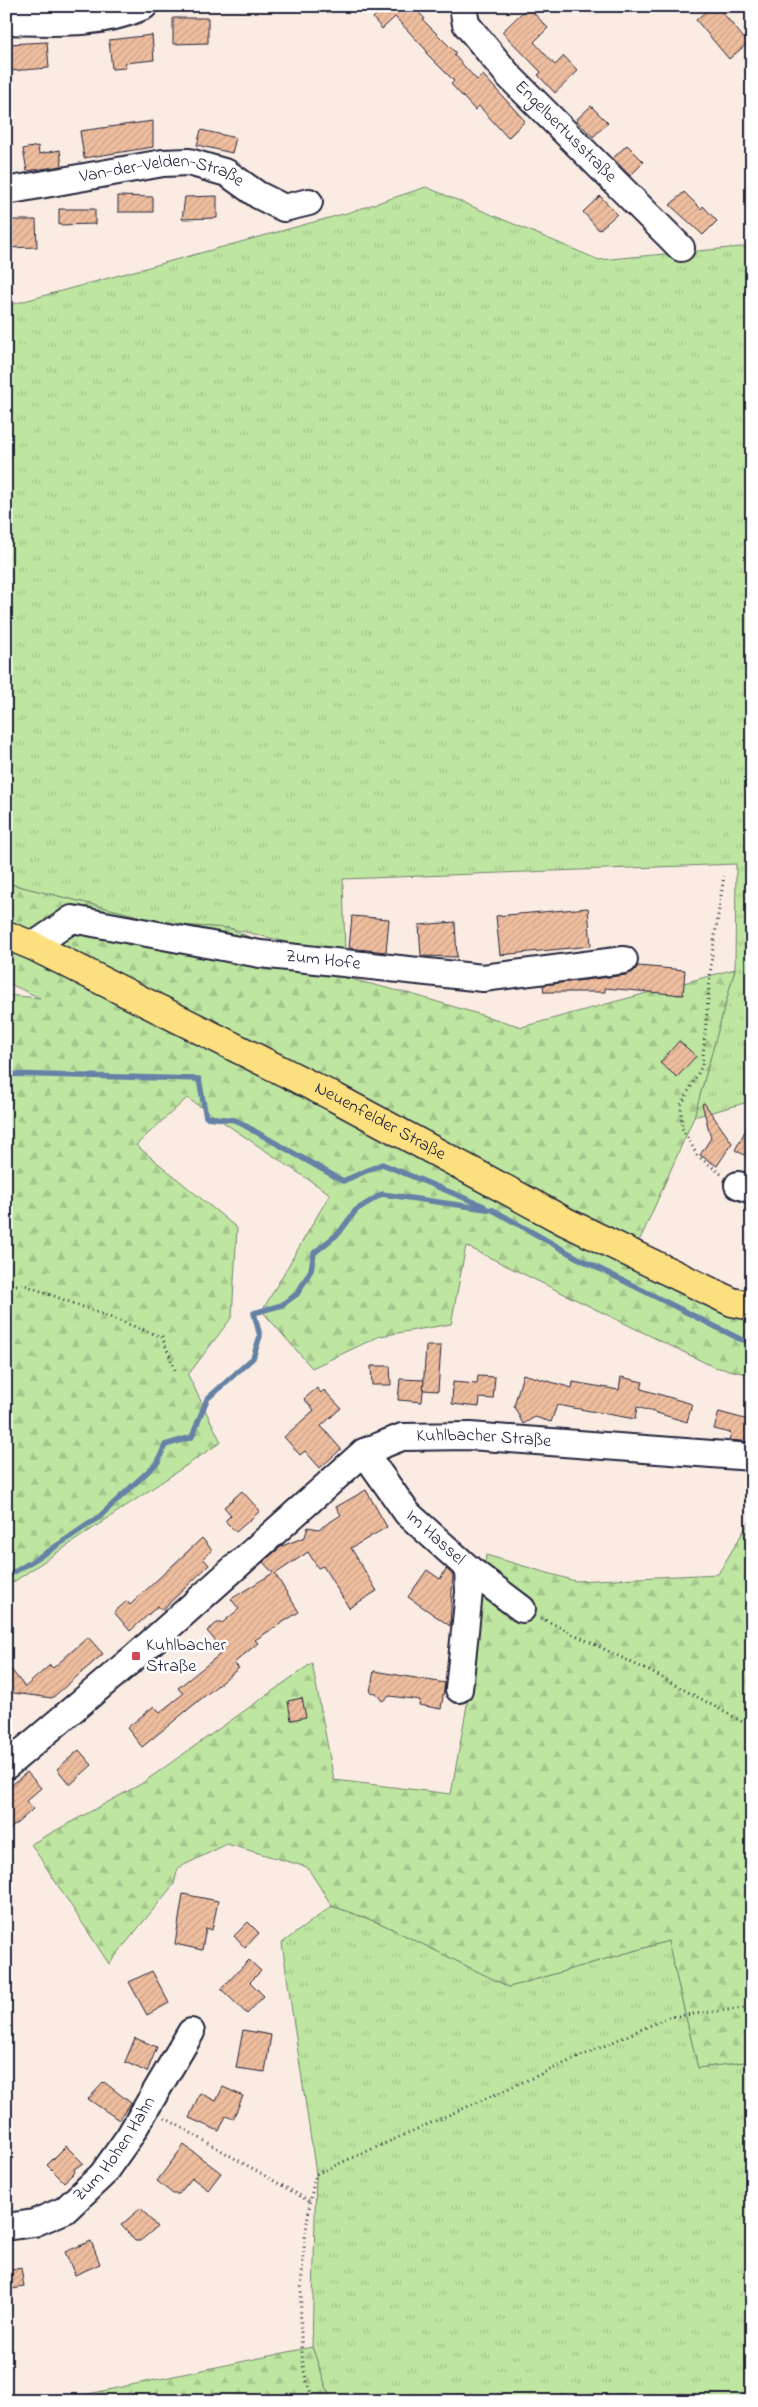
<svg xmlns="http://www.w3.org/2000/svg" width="758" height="2407" font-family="'Indie Flower',sans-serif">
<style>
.grass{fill:url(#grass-tufts);stroke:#70846e}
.forest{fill:url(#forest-firs);stroke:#70846e}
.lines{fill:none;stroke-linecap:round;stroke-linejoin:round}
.stream{stroke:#6582a6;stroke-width:5.5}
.building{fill:url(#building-hatch);stroke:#22223b}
.minor-casing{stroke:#22223b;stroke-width:30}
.major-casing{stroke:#22223b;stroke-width:31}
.path{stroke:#22223b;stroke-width:3;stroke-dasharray:1 4;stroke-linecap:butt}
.minor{stroke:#fff;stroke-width:26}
.major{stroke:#fce080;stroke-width:28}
.poi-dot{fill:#d1495b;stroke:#fff;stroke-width:2}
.labels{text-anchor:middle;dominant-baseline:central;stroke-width:5;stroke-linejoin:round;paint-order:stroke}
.street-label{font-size:18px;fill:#22223b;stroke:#fff}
.poi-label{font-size:18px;fill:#22223b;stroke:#fff;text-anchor:start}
</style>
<defs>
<pattern id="grass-tufts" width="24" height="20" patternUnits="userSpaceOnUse" patternTransform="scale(1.25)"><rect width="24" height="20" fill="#bfe6a1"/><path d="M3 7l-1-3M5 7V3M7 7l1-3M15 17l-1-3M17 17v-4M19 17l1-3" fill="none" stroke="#a4c58c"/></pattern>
<pattern id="forest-firs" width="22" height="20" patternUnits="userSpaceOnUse" patternTransform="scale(1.25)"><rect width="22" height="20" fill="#bfe6a1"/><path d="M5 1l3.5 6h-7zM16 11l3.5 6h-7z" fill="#a4c58c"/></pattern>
<pattern id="building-hatch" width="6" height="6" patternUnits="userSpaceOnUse" patternTransform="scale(1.25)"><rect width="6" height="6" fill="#efbe9f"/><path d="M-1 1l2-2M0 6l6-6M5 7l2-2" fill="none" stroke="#cda38a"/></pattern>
</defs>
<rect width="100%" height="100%" fill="#faece2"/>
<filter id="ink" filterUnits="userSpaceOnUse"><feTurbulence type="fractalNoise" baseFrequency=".02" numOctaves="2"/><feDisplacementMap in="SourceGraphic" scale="10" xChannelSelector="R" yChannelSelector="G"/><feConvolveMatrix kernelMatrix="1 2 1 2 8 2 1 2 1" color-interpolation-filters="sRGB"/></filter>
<g filter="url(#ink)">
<g class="grass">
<path d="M426 187 599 260 752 246V1101L694 1117 735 969 736 864 343 879 345 956 229 928 174 925 6 883V306L347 213Z"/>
<path d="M332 1906 380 1923 509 1987 668 1941 698 2068 752 2061V2401H331L312 2347 316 2174 282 1943Z"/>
</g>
<g class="forest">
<path d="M6 883 174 925 229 928 334 975 411 994 522 1027 735 969 694 1117 643 1233 627 1264 752 1320V1375L714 1367 466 1246 451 1324 380 1336 312 1368 262 1311 330 1194 187 1098 136 1145 237 1228 232 1317 188 1375 221 1442 6 1587V995L40 998 6 982Z"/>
<path d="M752 1517V2061L698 2068 668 1941 509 1987 380 1923 332 1906 307 1867 227 1844 178 1868 174 1884 109 1964 31 1844 141 1784 312 1663 334 1780 451 1794 466 1711 486 1555 575 1581 718 1574Z"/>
<path d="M312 2347 331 2401H55Z"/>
</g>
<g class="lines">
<g class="stream">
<path d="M6 1074 199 1079 206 1117 235 1120 343 1181 382 1164 484 1206"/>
<path d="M6 1577 49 1551 99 1517 158 1462 165 1445 192 1437 207 1399 253 1358 260 1336 254 1313 282 1305 297 1294 311 1270 314 1253 339 1233 356 1210 382 1194 493 1210 576 1257 740 1339 752 1343"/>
</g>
</g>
<g class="building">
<path d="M385 6H413L425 19 423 20 456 53 454 55 477 80 483 75 525 121 508 138 479 106 475 110 451 84 454 81 426 53 427 51 395 17 382 29 373 18Z"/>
<path d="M712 6H717L748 43 729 59 696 20Z"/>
<path d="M528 7 548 28 534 42 555 65 564 56 578 71 555 93 538 75 541 72 502 32Z"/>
<path d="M173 18H208V43L173 44Z"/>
<path d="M152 35 154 60 125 63 126 68 112 69 109 40Z"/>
<path d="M47 42 49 68 9 71 7 44Z"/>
<path d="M591 106 608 123 593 137 576 120Z"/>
<path d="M153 121V147L84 158 80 131Z"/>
<path d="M201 130 236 138 232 153 197 145Z"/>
<path d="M627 145 644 162 630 176 613 158Z"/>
<path d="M38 146 39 154 60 150 62 166 27 171 23 149Z"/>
<path d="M684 192 701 209 703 206 717 221 703 235 670 205Z"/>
<path d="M118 196 153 197V212H118Z"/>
<path d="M217 196V218L182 219 185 197Z"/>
<path d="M600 196 617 214 599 230 583 212Z"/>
<path d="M59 209H95V224L59 225Z"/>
<path d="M6 220H36L37 247 6 248Z"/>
<path d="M588 908 591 946 500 955 496 916Z"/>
<path d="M352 916 389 919 386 952 349 948Z"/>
<path d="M455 922 457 957 421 956 419 925Z"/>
<path d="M638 966 685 970 683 995 605 988V992H544L543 985 626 975 633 972Z"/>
<path d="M679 1041 696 1056 677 1077 660 1063Z"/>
<path d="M704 1103 732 1143 717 1166 700 1155 711 1138 702 1104Z"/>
<path d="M752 1118V1159L735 1150Z"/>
<path d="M426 1346H441L438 1391 423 1390Z"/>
<path d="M371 1366H390L391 1385H372Z"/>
<path d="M523 1374 572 1388 573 1382 619 1390 621 1377 643 1382 641 1389 692 1404 687 1422 637 1407 635 1419 557 1405 551 1422 535 1417 523 1424 514 1406Z"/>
<path d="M478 1376 495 1377 493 1399 480 1398 479 1407 452 1404 453 1382 477 1384Z"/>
<path d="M400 1379 424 1380 422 1402 398 1400Z"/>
<path d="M317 1388 321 1393 324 1390 341 1408 321 1426 341 1449 320 1468 305 1451 300 1455 284 1437 314 1410 304 1399Z"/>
<path d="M719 1412 752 1421V1442L729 1440 731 1433 714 1429Z"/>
<path d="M366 1490 387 1527 351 1548 377 1591 349 1608 323 1566 318 1568 308 1552 275 1574 299 1612 255 1640 258 1643 234 1663 239 1668 142 1747 127 1728 154 1706 160 1712 183 1694 178 1688 224 1651 207 1631 217 1623H222L239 1609 231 1599 273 1573 263 1562 282 1546 305 1537 308 1527 319 1529 341 1515 336 1507Z"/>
<path d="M242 1491 260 1511 236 1532 225 1521 231 1515 224 1507Z"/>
<path d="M202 1538 212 1550 203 1558 209 1565 162 1610 158 1606 130 1631 114 1612 127 1601 130 1605Z"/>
<path d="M446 1569 453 1575 450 1626 408 1597 427 1570 440 1579Z"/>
<path d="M88 1637 103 1654 52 1698 6 1692V1663L25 1687 50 1665 53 1668Z"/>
<path d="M374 1671 445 1683 441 1709 419 1705 420 1700 390 1696 382 1701 376 1693 370 1692Z"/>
<path d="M302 1698 306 1717 291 1720 288 1701Z"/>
<path d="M79 1750 92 1765 70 1785 57 1769Z"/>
<path d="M27 1772 41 1788 26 1801 33 1809 6 1833V1790Z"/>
<path d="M183 1894 218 1901 212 1930 206 1928 202 1950 175 1944Z"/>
<path d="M248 1922 259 1933 245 1948 234 1936Z"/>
<path d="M249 1960 261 1971 250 1982 264 1996 247 2014 221 1989Z"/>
<path d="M152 1971 169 2003 147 2015 129 1982Z"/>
<path d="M243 2030 271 2035 265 2072 236 2068Z"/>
<path d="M135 2038 157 2047 147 2072 125 2062Z"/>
<path d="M104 2082 131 2103 119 2120 88 2099Z"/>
<path d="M223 2087 243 2096 233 2119 226 2116 219 2131 189 2118 200 2093 216 2101Z"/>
<path d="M184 2145 221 2173 208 2190 192 2178 179 2194H173L157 2181Z"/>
<path d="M66 2146 83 2163 74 2169 75 2172 64 2182 47 2165Z"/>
<path d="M141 2208 157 2227 140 2241H135L121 2225Z"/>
<path d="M91 2241 100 2264 75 2275 65 2252Z"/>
<path d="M21 2268 24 2287 6 2290V2271Z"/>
</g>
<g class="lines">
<defs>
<g id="minor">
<path id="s1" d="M463 6 466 24 509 76 681 248"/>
<path d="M6 21C54 22 100 26 144 6"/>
<path id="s2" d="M6 191 163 163 189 162 227 173 258 195 284 208 309 202"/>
<path id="s3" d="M33 946 72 919 260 954 483 978 624 960"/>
<path d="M738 1185 752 1190"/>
<path id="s4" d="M364 1452 407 1513 468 1568 522 1609"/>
<path d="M459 1689 469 1592 468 1568"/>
<path id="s5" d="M6 1766 136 1656 364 1452 402 1437 470 1436 752 1457"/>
<path id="s6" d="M6 2227 34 2223 65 2210 102 2175 129 2137 191 2032"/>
</g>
<g id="major">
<path id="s7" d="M6 935 33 946 336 1098 566 1222 732 1302 752 1306"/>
</g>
</defs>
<use href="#minor" class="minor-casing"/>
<use href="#major" class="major-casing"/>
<g class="path">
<path d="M721 1174 697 1155 682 1128 681 1105 702 1066 712 955 724 876"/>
<path d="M6 1285H25L162 1337 176 1372"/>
<path d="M541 1618 659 1676 752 1727"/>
<path d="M165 2118 309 2201"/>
<path d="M313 2401C310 2389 304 2376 303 2364 297 2309 303 2227 316 2174L669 2017 752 2007"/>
</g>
<use href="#minor" class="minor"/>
<use href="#major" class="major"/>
</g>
</g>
<rect class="poi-dot" x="131" y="1651" width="10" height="10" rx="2.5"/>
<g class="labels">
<g class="street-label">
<text stroke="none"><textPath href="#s1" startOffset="165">Engelbertusstraße</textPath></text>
<text stroke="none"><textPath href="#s2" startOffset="159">Van-der-Velden-Straße</textPath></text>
<text stroke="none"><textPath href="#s3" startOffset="302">Zum Hofe</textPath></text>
<text stroke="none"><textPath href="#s7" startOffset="418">Neuenfelder Straße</textPath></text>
<text stroke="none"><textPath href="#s5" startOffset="599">Kuhlbacher Straße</textPath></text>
<text stroke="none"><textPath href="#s4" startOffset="112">Im Hassel</textPath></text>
<text stroke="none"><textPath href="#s6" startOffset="141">Zum Hohen Hahn</textPath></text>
</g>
<g class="poi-label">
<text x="146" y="1646">Kuhlbacher<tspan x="146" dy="21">Straße</tspan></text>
</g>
</g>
<rect width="758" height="2407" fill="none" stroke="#fff" stroke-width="25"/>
<rect x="12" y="12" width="733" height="2382" fill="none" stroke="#22223b" stroke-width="2" filter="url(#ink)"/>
</svg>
